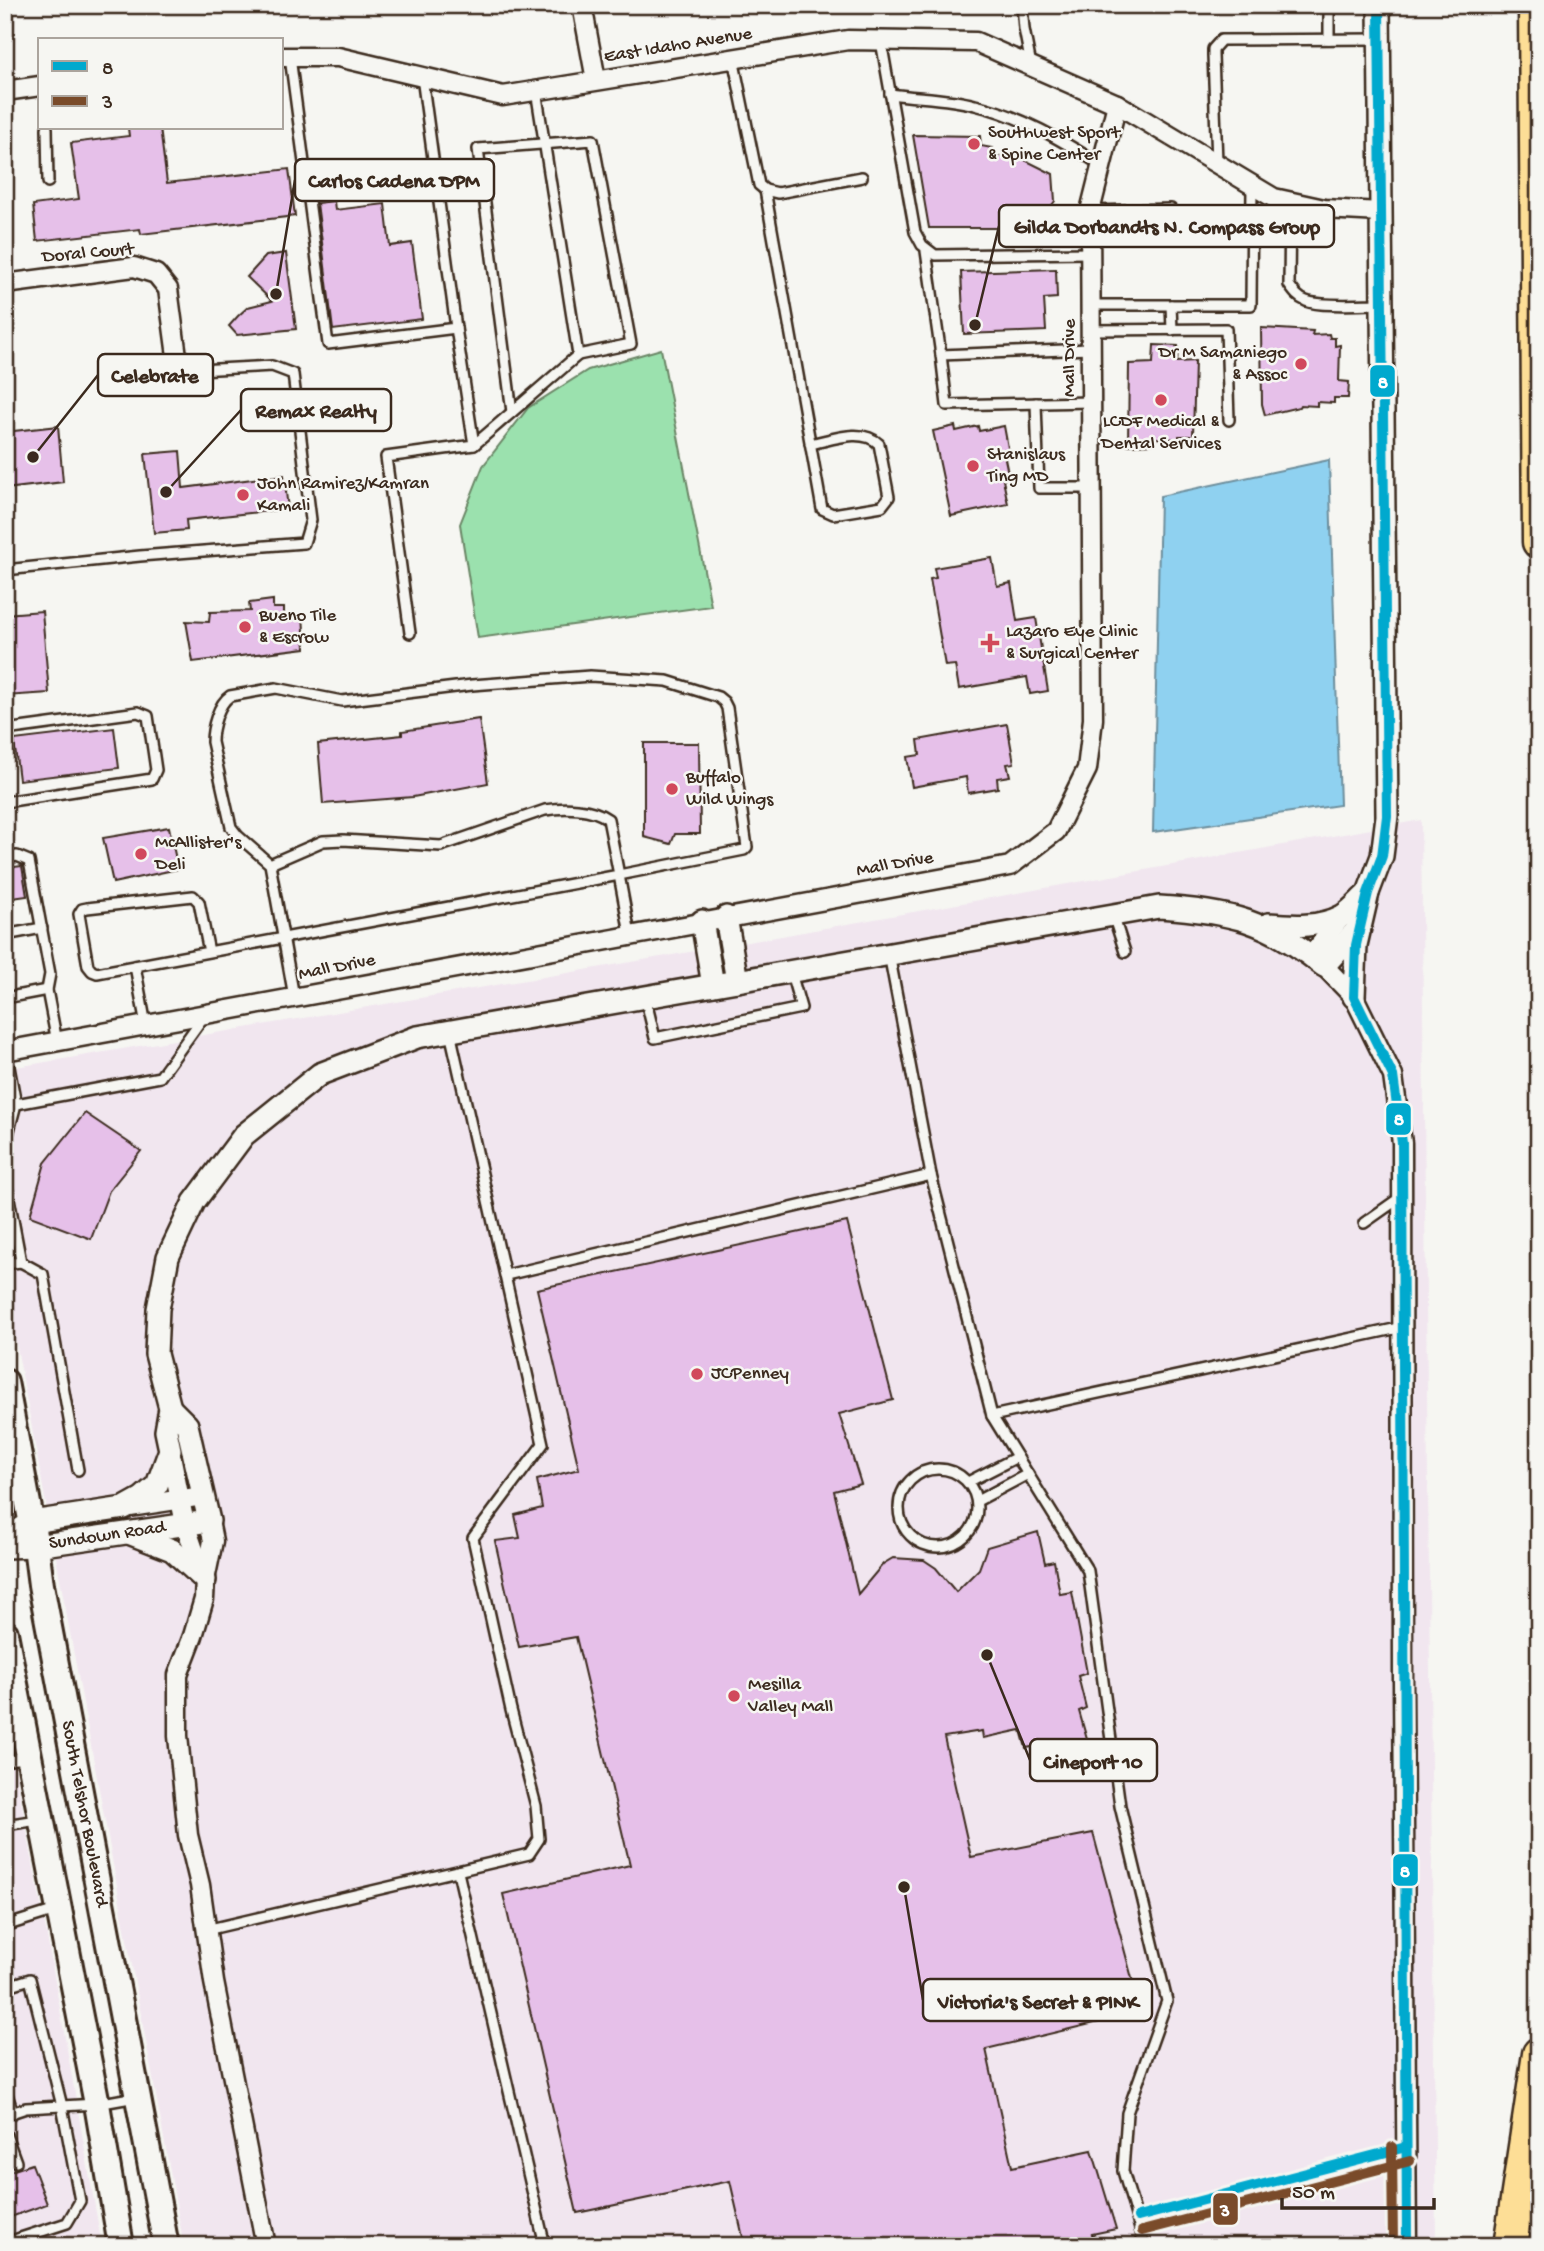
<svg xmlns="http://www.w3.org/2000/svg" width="1544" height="2251" font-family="'Gochi Hand',sans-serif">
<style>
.built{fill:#f1e6ef}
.park{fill:#9be1ae;stroke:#6b8666;stroke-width:2}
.water{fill:#8fd1f0;stroke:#6d8e9c;stroke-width:2}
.building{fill:#e6c0e9;stroke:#3b2a1e;stroke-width:2}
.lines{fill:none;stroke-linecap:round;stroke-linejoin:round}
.service-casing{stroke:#3b2a1e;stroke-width:14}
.minor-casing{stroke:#3b2a1e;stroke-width:23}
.tertiary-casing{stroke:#3b2a1e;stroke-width:26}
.secondary-casing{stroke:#3b2a1e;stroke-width:30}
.motorway-casing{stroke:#3b2a1e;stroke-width:37}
.service{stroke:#f6f6f2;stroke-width:9}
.minor{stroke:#f6f6f2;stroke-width:18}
.tertiary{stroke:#f6f6f2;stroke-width:21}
.secondary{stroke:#f6f6f2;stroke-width:24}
.motorway{stroke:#fdde96;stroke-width:32}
.bus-1-casing{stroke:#f6f6f2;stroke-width:16}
.bus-2-casing{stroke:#f6f6f2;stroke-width:16}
.bus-1{stroke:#00a9ce;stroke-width:10}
.bus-2{stroke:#7a4b2a;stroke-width:10}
.poi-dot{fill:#d1495b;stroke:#f6f6f2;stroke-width:2.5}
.labels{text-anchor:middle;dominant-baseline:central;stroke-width:5;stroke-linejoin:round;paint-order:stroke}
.street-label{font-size:19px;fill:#3b2a1e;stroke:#f6f6f2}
.poi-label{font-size:19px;fill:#3b2a1e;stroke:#f6f6f2;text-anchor:start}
.leader{fill:none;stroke:#3b2a1e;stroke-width:2.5}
.callout-dot{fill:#3b2a1e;stroke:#f6f6f2;stroke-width:2.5}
.callout{fill:#f6f6f2;stroke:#3b2a1e;stroke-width:2.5}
.callout-label{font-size:21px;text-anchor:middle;font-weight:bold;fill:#3b2a1e}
.line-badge{stroke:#f6f6f2;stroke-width:2.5}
.badge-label{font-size:19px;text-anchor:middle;font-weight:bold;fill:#fff}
</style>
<rect width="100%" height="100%" fill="#f6f6f2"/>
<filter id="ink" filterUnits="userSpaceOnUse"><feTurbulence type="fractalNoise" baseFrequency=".0143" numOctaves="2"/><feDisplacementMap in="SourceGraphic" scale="14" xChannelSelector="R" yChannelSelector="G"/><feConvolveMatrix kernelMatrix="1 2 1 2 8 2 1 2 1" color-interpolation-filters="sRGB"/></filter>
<g filter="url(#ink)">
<g class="built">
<path d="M1421 820 1436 2246H184L5 1283V1069L748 942Z"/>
<path d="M5 1717 47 1936 102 2246H5Z"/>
</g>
<path class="park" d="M661 349 711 606 478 638 460 524 483 466 528 408 588 370Z"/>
<path class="water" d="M1329 460 1340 805 1153 832 1160 496Z"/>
<g class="building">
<path d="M128 128H160L167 183 289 169 295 216 141 234 140 229 37 241 33 205 79 199 71 143 129 136Z"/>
<path d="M913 135 980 136 981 146 992 148V157L1015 155 1053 174 1055 201 1052 205V228H929Z"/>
<path d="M334 201 335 210 385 204 390 246 412 243 422 319 333 330 317 203Z"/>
<path d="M286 253 296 329 237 335 229 326 238 316 248 307 272 301 247 277 266 256Z"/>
<path d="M1056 269 1057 298 1044 299 1046 331 964 334 961 272Z"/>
<path d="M1261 328 1313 331 1312 335 1329 334 1330 338H1335V346L1340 345 1339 381 1349 382 1348 398H1334V403L1317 402V406L1300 405 1299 407 1265 415 1262 404Z"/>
<path d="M1154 345 1178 346 1177 362 1195 361 1193 436H1179V439L1152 438 1153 444 1128 445 1129 364 1153 363Z"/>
<path d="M58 426 63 482 5 489V432Z"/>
<path d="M955 426 956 431 978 426 979 431 1004 426 1009 453 1004 454 1009 478 1003 480 1008 504 951 516 933 431Z"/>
<path d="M180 451 183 488 284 475 288 509 186 520 187 530 154 533 145 454Z"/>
<path d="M992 558 997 586 1011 583 1017 621 1036 618 1048 691 1030 694 1027 677 959 689 955 665 945 666 930 579 936 578 934 568Z"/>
<path d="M273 600V608H284V616L303 614 305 648 193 662 186 621 209 622 210 612 250 611 249 603Z"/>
<path d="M42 611 49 693 5 696V614Z"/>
<path d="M479 719 488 783 413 797 323 804 318 744 402 735V731Z"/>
<path d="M1007 724 1014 763 1007 764 1010 776 997 778 998 788 968 793 966 777 912 787 907 757 920 755 918 740Z"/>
<path d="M114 728 119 768 19 780 14 740Z"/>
<path d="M644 743H699L700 834H675L671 844 644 837Z"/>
<path d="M169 827 178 869 113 883 103 838Z"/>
<path d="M22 866 27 896 5 899V868Z"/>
<path d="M85 1113 141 1151 109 1191 91 1239 30 1216 45 1163Z"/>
<path d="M847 1222 893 1400 839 1414 861 1484 834 1491 858 1594 883 1564 893 1558 924 1560 936 1568 956 1592 979 1569 987 1547 1038 1532 1045 1563 1054 1561 1060 1594 1072 1592 1087 1673 1078 1676 1086 1708 1079 1711 1088 1743 1034 1754 1032 1747 1026 1748 1021 1730 983 1738 982 1731 944 1737 971 1857 1093 1833 1141 2012 986 2049 1012 2167 1092 2150 1116 2229 1092 2234 1097 2246H745L730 2181 577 2213 503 1894 630 1865 576 1637 519 1647 495 1541 520 1538 515 1515 542 1508 537 1480 579 1469 537 1289Z"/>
<path d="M32 2164 47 2204 5 2219V2173Z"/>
</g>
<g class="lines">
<defs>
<g id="service">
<path d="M1022 5 1024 29 1031 65"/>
<path d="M1329 5V39"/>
<path d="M881 41 915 232 922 245 935 255 1090 253"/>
<path d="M290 57 328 344 456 328 422 77"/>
<path d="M733 58 759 185 765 190 778 193 862 177"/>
<path d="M890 94C918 98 948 98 975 105 1022 116 1061 140 1101 165"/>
<path d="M47 128 48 182"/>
<path d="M1217 162 1213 55V49L1221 40 1379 39"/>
<path d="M765 190 822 509 833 514 882 506 889 497 879 444C862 427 831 440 810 444"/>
<path d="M1290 202 1289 285C1294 292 1298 298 1306 301 1320 307 1363 304 1381 304"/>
<path d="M1090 211 1171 209"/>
<path d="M926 251 941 355 1090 349"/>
<path d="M1090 305H1251L1252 185"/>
<path d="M1171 305 1172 330"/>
<path d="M1090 330 1226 329 1229 420"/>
<path d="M941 355 947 405 1091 402"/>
<path d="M1036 403 1039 488H1092"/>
<path d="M512 412 478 149 593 140 631 344 578 355"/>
<path d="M474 445 578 355 536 90"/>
<path d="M5 570 140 556 304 543 311 520 293 374 272 366 179 371"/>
<path d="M410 633 386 457 474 445 456 328"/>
<path d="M5 730 138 712 148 716 156 770 152 779 5 802"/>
<path d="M5 858 17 856 29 861 50 974 47 990 57 1042"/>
<path d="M1113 915 1125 952"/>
<path d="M5 935 42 928"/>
<path d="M209 952 199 902 193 896 87 908 82 909 79 914 88 966 92 971 97 973 619 875 608 819C592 807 564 807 545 810L441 846 343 840 323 841 270 864"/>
<path d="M889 954 931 1175 992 1416 1088 1571 1120 1806 1167 2001 1127 2113 1123 2171 1145 2246"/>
<path d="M135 966 146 1025"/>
<path d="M294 997 270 864 238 836 231 827 212 742C212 728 218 704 230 696L276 688 342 701 472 685 590 676 667 681 718 697 724 702 727 708 747 847 744 850 619 875 630 934"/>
<path d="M645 997 655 1038 801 1008 791 973"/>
<path d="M5 998 47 990"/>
<path d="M16 1104 160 1077 204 1016"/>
<path d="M5 1146 16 1104 6 1051"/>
<path d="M5 1177 21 1262 5 1264"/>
<path d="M1364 1223 1401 1197"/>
<path d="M21 1262 43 1274 78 1470"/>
<path d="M506 1275 931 1175"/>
<path d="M992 1416 1403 1327"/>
<circle cx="938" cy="1508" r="39"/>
<path d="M968 1482 1017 1457"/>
<path d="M977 1501 1028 1474"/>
<path d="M5 1761 28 1757"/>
<path d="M5 1825 38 1820"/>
<path d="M458 1872 545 2246"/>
<path d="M5 1926 56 1910"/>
<path d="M206 1930 529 1854 539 1839 536 1806 511 1710 473 1538 543 1444 450 1032"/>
<path d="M5 1987 30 1979 62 2106 80 2201 67 2223 5 2243"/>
<path d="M5 2088 13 2113"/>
<path d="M5 2115 26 2108 97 2104 136 2097"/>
<path d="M5 2132 16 2162"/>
<path d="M1138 2217 1406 2147"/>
<path d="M632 2246H639"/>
</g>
<g id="minor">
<path d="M582 5 596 80"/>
<path d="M282 57H338L503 96 848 40 976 42 1117 104 1274 198 1324 209 1381 212"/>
<path d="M5 91 40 86"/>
<path d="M5 284 134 267 156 274 168 289 179 371"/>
<path d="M1311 956 1343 915"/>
<path d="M1324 966 1354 997 1393 1076 1402 1143 1403 1682 1407 2246"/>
<path d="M5 1051 1010 866 1056 831 1087 769 1093 719 1090 211 1117 104"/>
<path d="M170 1450 185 1524 204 1579"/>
<path d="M130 1507 203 1496"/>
<path d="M209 1521 213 1541 205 1580 204 1599 193 1636 178 1675V1736L188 1835 200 1885 214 1982 266 2246"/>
</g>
<g id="tertiary">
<path d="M726 917 737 981"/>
<path d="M702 921 713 985"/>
<path d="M1268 924C1293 926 1319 928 1342 916 1351 911 1360 900 1368 893"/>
<path d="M1354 997 1356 945 1368 893 1382 856 1387 816 1379 5"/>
<path d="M131 1534 172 1550 205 1580"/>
<path d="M5 1539 32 1522 124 1508 142 1498 157 1485 170 1450 166 1431 170 1408 156 1354 158 1309 168 1257 194 1202 244 1135 320 1074 417 1037 1159 907C1231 912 1267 920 1324 966L1359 927"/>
<path id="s1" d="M5 1547 36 1546 209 1521 187 1425 170 1408"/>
</g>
<g id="secondary">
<path id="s2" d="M5 1382 36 1546 41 1585 166 2246"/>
<path d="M5 1633 97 2104 121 2246"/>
</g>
<g id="motorway">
<path d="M1535 5 1539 542"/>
<path d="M1510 2246 1539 2054"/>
</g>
</defs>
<use href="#service" class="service-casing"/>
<use href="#minor" class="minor-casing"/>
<use href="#tertiary" class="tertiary-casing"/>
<use href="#secondary" class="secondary-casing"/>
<use href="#motorway" class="motorway-casing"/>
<use href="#service" class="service"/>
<use href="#minor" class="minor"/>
<use href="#tertiary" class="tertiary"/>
<use href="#secondary" class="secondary"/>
<use href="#motorway" class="motorway"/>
<defs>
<g id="bus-1">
<path d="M1379 5 1387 816 1382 856 1368 893 1356 945 1354 997 1393 1076 1402 1143 1407 2246"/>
<path d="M1138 2217 1406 2147"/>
</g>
<g id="bus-2">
<path d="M1392 2147 1393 2246"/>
<path d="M1142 2231 1410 2161"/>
</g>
</defs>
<use href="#bus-1" class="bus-1-casing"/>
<use href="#bus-2" class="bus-2-casing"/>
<use href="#bus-1" class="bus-1"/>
<use href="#bus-2" class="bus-2"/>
</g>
</g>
<g class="poi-dot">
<circle cx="974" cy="144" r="7"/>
<circle cx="1301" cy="364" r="7"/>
<circle cx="1161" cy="400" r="7"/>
<circle cx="973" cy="466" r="7"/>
<circle cx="243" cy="495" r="7"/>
<circle cx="245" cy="627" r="7"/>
<path d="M986.5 632.5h7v7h7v7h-7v7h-7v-7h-7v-7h7z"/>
<circle cx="672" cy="789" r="7"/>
<circle cx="141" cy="854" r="7"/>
<circle cx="697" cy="1374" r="7"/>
<circle cx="734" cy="1696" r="7"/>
</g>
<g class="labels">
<g class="street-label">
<text transform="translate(678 46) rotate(-9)">East Idaho Avenue</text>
<text transform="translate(88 254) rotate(-5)">Doral Court</text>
<text transform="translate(1070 358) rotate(-90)">Mall Drive</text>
<text transform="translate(895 865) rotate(-10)">Mall Drive</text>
<text transform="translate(337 968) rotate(-11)">Mall Drive</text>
<text stroke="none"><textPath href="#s1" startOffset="103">Sundown Road</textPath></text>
<text stroke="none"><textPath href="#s2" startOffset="439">South Telshor Boulevard</textPath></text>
</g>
<g class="poi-label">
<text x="988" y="133">Southwest Sport<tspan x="988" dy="22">&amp; Spine Center</tspan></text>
<text x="1287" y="353" text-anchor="end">Dr M Samaniego<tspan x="1287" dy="22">&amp; Assoc</tspan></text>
<text x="1161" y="422" text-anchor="middle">LCDF Medical &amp;<tspan x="1161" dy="22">Dental Services</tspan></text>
<text x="987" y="455">Stanislaus<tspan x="987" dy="22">Ting MD</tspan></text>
<text x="257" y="484">John Ramirez/Kamran<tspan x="257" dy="22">Kamali</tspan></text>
<text x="259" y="616">Bueno Tile<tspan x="259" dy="22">&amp; Escrow</tspan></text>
<text x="1006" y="632">Lazaro Eye Clinic<tspan x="1006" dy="22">&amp; Surgical Center</tspan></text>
<text x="686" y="778">Buffalo<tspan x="686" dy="22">Wild Wings</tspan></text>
<text x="155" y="843">McAllister's<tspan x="155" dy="22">Deli</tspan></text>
<text x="711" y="1374">JCPenney</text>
<text x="748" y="1685">Mesilla<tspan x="748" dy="22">Valley Mall</tspan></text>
</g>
</g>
<path class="leader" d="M276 294L295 180M975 325L999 226M33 457L98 375M166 492L241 410M987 1655L1030 1760M904 1887L923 2000"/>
<g class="callout-dot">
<circle cx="276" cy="294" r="7"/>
<circle cx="975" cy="325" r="7"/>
<circle cx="33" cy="457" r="7"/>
<circle cx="166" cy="492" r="7"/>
<circle cx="987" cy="1655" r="7"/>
<circle cx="904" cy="1887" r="7"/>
</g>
<g class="callout">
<rect x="295" y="159" width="199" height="42" rx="7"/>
<rect x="999" y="205" width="335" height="42" rx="7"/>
<rect x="98" y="354" width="115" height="42" rx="7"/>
<rect x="241" y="389" width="150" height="42" rx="7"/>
<rect x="1030" y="1739" width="127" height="42" rx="7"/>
<rect x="923" y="1979" width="229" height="42" rx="7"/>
</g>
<g class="callout-label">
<text x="394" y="187">Carlos Cadena DPM</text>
<text x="1167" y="233">Gilda Dorbandts N. Compass Group</text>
<text x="155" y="382">Celebrate</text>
<text x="316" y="417">Remax Realty</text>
<text x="1093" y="1768">Cineport 10</text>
<text x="1038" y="2008">Victoria's Secret &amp; PINK</text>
</g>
<g class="line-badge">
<rect x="1369" y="364" width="27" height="34" rx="7" fill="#00a9ce"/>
<rect x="1385" y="1102" width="27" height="34" rx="7" fill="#00a9ce"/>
<rect x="1392" y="1853" width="27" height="34" rx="7" fill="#00a9ce"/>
<rect x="1212" y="2192" width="27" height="34" rx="7" fill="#7a4b2a"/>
</g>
<g class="badge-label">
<text x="1383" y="388">8</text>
<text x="1399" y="1125">8</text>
<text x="1405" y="1877">8</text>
<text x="1225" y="2216">3</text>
</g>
<rect width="1544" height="2251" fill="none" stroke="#f6f6f2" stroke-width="28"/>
<rect x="14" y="14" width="1516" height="2223" fill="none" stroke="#3b2a1e" stroke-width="2.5" filter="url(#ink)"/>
<rect x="38" y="38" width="245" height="91" fill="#f6f6f2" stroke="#aba49d" stroke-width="2"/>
<rect x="52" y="61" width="35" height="10" fill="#00a9ce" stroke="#aba49d" stroke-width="2"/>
<text x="102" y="74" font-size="21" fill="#3b2a1e">8</text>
<rect x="52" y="96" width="35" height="10" fill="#7a4b2a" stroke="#aba49d" stroke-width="2"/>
<text x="102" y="108" font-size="21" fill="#3b2a1e">3</text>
<path d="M1282 2198v10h152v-10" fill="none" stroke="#3b2a1e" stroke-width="3.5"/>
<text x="1292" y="2198" font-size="21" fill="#3b2a1e" stroke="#f6f6f2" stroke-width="5" paint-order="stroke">50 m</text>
</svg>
